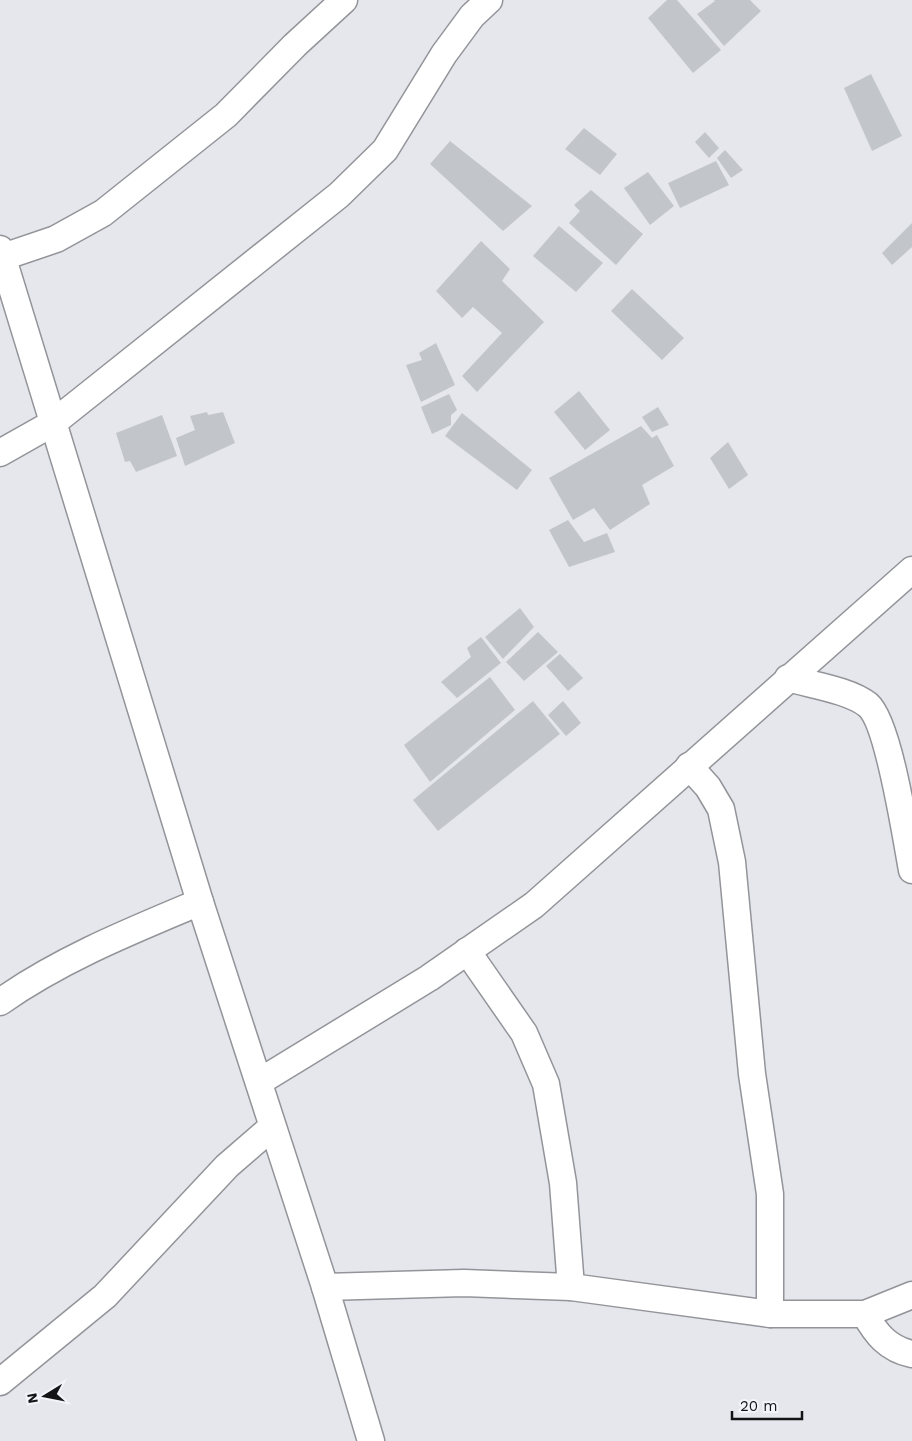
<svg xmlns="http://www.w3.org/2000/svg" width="912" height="1441" font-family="'Work Sans',sans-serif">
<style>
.building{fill:#c2c6ca}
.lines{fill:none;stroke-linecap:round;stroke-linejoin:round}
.minor-casing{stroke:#939499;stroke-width:29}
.minor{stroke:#fff;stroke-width:26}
</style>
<rect width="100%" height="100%" fill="#e5e7ec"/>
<g class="building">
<path d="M667 0H677L721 50 693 73 648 18Z"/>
<path d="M714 0H750L761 11 724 46 697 14 715 1Z"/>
<path d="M871 74 902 136 872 151 844 88Z"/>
<path d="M584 128 617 154 600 175 565 149Z"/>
<path d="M705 132 719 148 709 158 695 142Z"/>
<path d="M450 141 532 206 503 231 430 164Z"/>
<path d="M725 150 743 170 731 178 717 158Z"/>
<path d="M716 161 729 185 680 208 668 183Z"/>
<path d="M648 172 674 206 650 225 624 188Z"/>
<path d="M591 190 643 234 616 265 569 223 580 211 574 205Z"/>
<path d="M912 223V247L892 265 882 253Z"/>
<path d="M559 226 603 263 576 292 533 256Z"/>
<path d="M481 241 510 269 502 281 544 322 477 392 462 376 502 333 473 307 462 318 436 291Z"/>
<path d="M632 289 684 338 662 360 611 311Z"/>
<path d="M436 343 455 385 421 402 406 365 422 360 419 353Z"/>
<path d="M579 391 610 430 585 450 554 412Z"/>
<path d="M449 394 457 410 451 415V425L432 434 421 407Z"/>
<path d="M658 407 669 425 652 432 642 417Z"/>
<path d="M207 412 208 415 223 412 235 443 185 466 176 438 195 430 190 416Z"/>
<path d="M462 413 532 470 517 490 445 436Z"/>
<path d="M162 415 177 456 136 472 130 461 125 462 116 433Z"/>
<path d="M641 426 652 438 657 435 674 466 642 485 650 504 610 530 594 508 573 520 549 478Z"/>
<path d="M728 442 748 475 729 489 710 458Z"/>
<path d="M568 520 584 542 607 533 615 552 569 567 549 530Z"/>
<path d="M520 608 534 627 503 659 485 637Z"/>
<path d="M538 632 558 652 524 681 506 662Z"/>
<path d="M481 637 501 663 457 698 441 682 471 657 467 648Z"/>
<path d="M560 654 583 678 568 691 546 666Z"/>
<path d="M490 677 515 710 430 782 404 745Z"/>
<path d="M533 701 560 734 438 831 413 800Z"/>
<path d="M563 701 581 723 566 736 548 715Z"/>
</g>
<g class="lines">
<defs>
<g id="minor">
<path d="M0 249 200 902 325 1287 371 1441"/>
<path d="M3 257 56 239 103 213 226 115 295 45 344 0"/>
<path d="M0 453 53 423 339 195 385 150 444 54 472 16 489 0"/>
<path d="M788 678C811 685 849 690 868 705 889 723 906 838 912 870"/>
<path d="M689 766 708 787 721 809 732 862 752 1074 770 1194V1314"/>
<path d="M467 951 524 1033 546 1084 563 1183 571 1287"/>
<path d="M0 1002C61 959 131 931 200 902"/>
<path d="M259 1082 429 978 534 905 912 570"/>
<path d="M325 1287 464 1283 571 1287 770 1314H865L912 1295"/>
<path d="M865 1314C876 1334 888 1349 912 1354"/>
<path d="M0 1382 105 1296 227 1166 272 1127"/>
</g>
</defs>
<use href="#minor" class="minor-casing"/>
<use href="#minor" class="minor"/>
</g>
<g transform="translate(45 1396) rotate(260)" stroke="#f2f4f9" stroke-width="4" paint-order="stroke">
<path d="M0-4L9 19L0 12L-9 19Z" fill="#141416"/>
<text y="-8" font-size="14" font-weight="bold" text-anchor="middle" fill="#141416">N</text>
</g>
<path d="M732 1411v8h70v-8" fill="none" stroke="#141416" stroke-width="2.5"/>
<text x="740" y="1411" font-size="15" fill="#141416" stroke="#f2f4f9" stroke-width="4" paint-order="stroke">20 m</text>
</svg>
